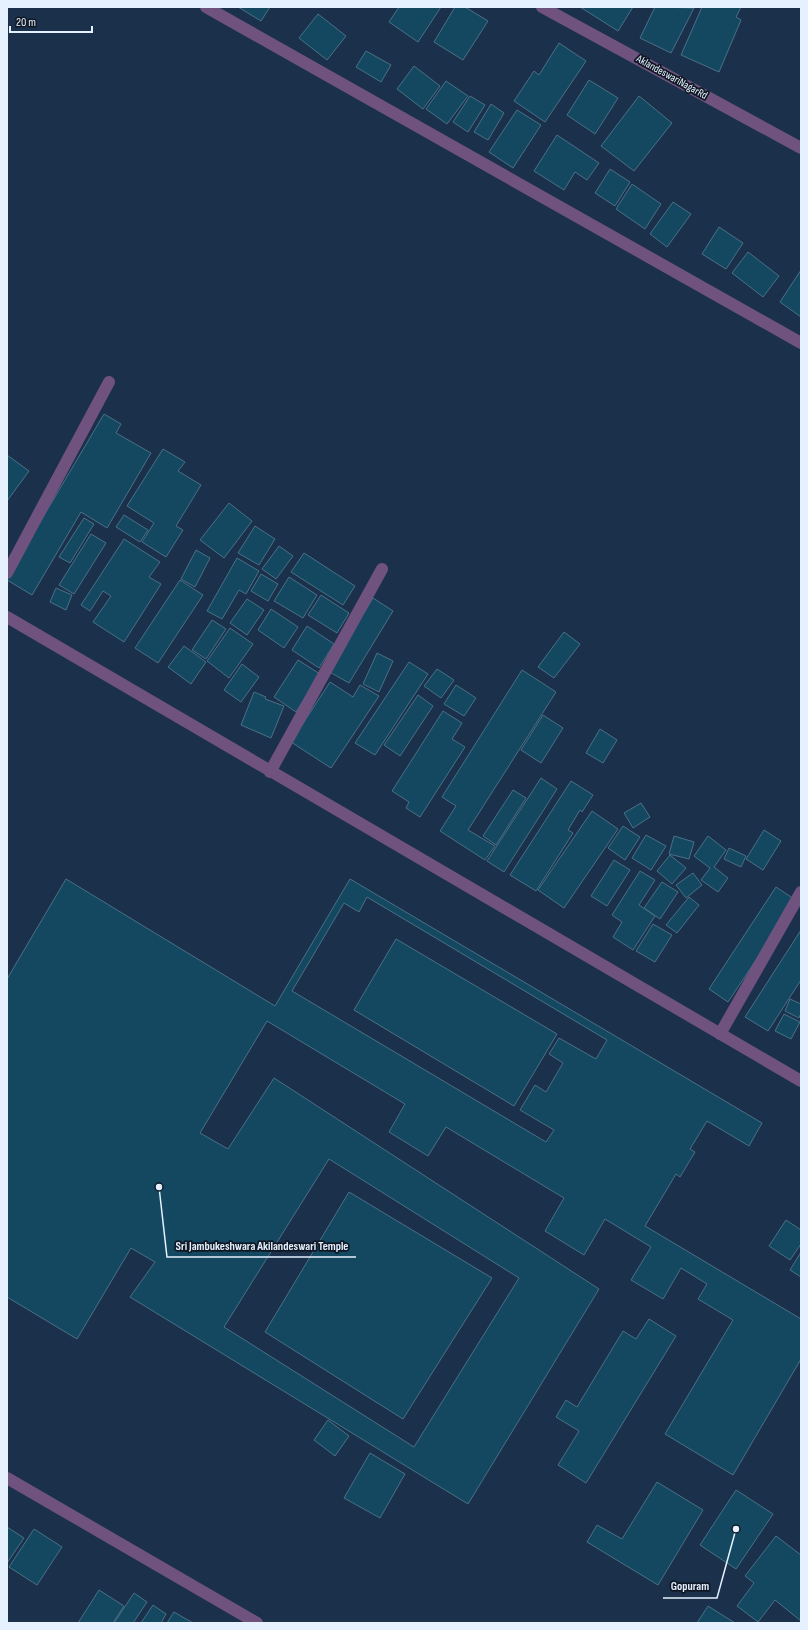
<svg xmlns="http://www.w3.org/2000/svg" width="808" height="1630" font-family="'Sofia Sans Condensed',sans-serif">
<style>
.building{fill:#144861;stroke:#4a7086;fill-rule:evenodd}
.lines{fill:none;stroke-linecap:round;stroke-linejoin:round}
.minor{stroke:#70527f;stroke-width:12}
.labels{text-anchor:middle;dominant-baseline:central;stroke-width:3.5;stroke-linejoin:round;paint-order:stroke}
.street-label{font-size:11px;fill:#e5f1fe;stroke:#0f1824}
.leader{fill:none;stroke:#e5f1fe;stroke-width:1.5}
.callout-dot{fill:#e5f1fe;stroke:#0f1824;stroke-width:1.5}
.callout-label{font-size:12px;text-anchor:middle;font-weight:bold;fill:#e5f1fe;stroke:#0f1824;stroke-width:3.5;stroke-linejoin:round;paint-order:stroke}
</style>
<rect width="100%" height="100%" fill="#1b314b"/>
<g class="building">
<path d="M238 7H270L261 21Z"/>
<path d="M399 7H441L418 42 389 22Z"/>
<path d="M455 7H465L488 21 463 60 434 42Z"/>
<path d="M580 7H633L618 31Z"/>
<path d="M655 7 694 8 671 53 640 38Z"/>
<path d="M702 7H741L736 17 741 20 719 72 681 55Z"/>
<path d="M318 14 346 36 327 60 299 38Z"/>
<path d="M559 43 586 61 545 122 514 101 534 71 539 75Z"/>
<path d="M366 51 391 65 381 82 356 67Z"/>
<path d="M414 66 440 86 423 109 397 89Z"/>
<path d="M589 80 618 98 595 134 567 115Z"/>
<path d="M446 81 468 96 447 124 426 109Z"/>
<path d="M470 96 485 105 468 132 453 122Z"/>
<path d="M639 96 672 123 634 171 601 146Z"/>
<path d="M491 104 504 113 488 140 474 132Z"/>
<path d="M517 110 541 125 513 168 489 152Z"/>
<path d="M557 135 599 163 587 180 575 172 564 190 534 171Z"/>
<path d="M610 169 630 182 615 206 595 193Z"/>
<path d="M632 184 661 204 645 229 616 209Z"/>
<path d="M673 202 691 214 667 247 650 234Z"/>
<path d="M719 227 743 243 726 269 702 254Z"/>
<path d="M748 252 779 276 763 297 732 273Z"/>
<path d="M801 270V317L780 302Z"/>
<path d="M104 414 121 424 116 433 151 453 107 528 81 512 32 595 7 580V578Z"/>
<path d="M163 449 185 462 178 471 201 485 176 526 183 530 166 557 142 542 154 523 127 506Z"/>
<path d="M7 455 29 471 7 501Z"/>
<path d="M229 503 252 521 224 558 200 540Z"/>
<path d="M124 515 148 530 140 542 116 527Z"/>
<path d="M84 518 94 524 70 563 59 557Z"/>
<path d="M255 526 275 539 259 565 238 553Z"/>
<path d="M91 534 106 543 74 594 59 585Z"/>
<path d="M124 539 160 562 149 577 161 584 124 642 93 622 111 596 103 591 90 611 81 605Z"/>
<path d="M279 546 293 556 276 579 262 569Z"/>
<path d="M196 550 210 558 195 587 181 579Z"/>
<path d="M304 553 355 586 343 605 291 572Z"/>
<path d="M237 558 259 571 246 594 239 590 222 619 207 611Z"/>
<path d="M261 574 278 584 268 601 251 591Z"/>
<path d="M289 577 317 595 303 618 274 601Z"/>
<path d="M180 580 203 595 158 663 135 648Z"/>
<path d="M56 588 72 595 66 610 50 602Z"/>
<path d="M321 595 349 613 337 633 308 615Z"/>
<path d="M373 598 393 611 349 683 328 671Z"/>
<path d="M247 599 264 610 247 635 230 623Z"/>
<path d="M271 609 298 627 284 648 258 630Z"/>
<path d="M212 620 226 629 206 659 192 650Z"/>
<path d="M307 626 334 644 319 668 292 650Z"/>
<path d="M230 628 253 644 229 678 207 661Z"/>
<path d="M564 632 580 644 554 678 538 667Z"/>
<path d="M184 646 206 662 191 684 168 667Z"/>
<path d="M377 653 393 661 379 692 363 684Z"/>
<path d="M298 660 320 674 296 712 274 697Z"/>
<path d="M409 662 428 674 375 755 355 743Z"/>
<path d="M242 664 259 677 241 702 224 690Z"/>
<path d="M437 669 454 680 441 698 424 686Z"/>
<path d="M522 670 556 692 468 830 495 846 485 860 440 831 456 806 442 797Z"/>
<path d="M330 682 353 697 360 685 379 696 331 768 291 742Z"/>
<path d="M456 685 476 698 464 716 444 704Z"/>
<path d="M254 692 266 697 265 699 284 706 271 738 241 725Z"/>
<path d="M418 695 433 706 400 756 384 745Z"/>
<path d="M443 711 462 723 452 739 465 747 420 817 406 808 409 802 392 791Z"/>
<path d="M543 715 563 728 541 763 521 750Z"/>
<path d="M600 729 617 740 603 763 586 753Z"/>
<path d="M541 778 557 789 504 872 487 861Z"/>
<path d="M571 781 593 795 582 812 580 810 568 830 573 833 536 891 510 875Z"/>
<path d="M513 790 526 798 496 845 483 836Z"/>
<path d="M641 803 650 817 633 828 624 813Z"/>
<path d="M592 811 618 829 564 908 538 890Z"/>
<path d="M623 826 640 837 625 860 608 848Z"/>
<path d="M764 830 781 841 763 870 746 859Z"/>
<path d="M646 835 666 846 651 870 632 858Z"/>
<path d="M674 836 694 842 689 859 669 854Z"/>
<path d="M708 836 726 850 714 867 728 878 718 892 701 880 710 868 694 856Z"/>
<path d="M729 848 746 856 741 867 724 859Z"/>
<path d="M670 855 686 868 672 884 657 871Z"/>
<path d="M614 860 630 870 607 906 591 896Z"/>
<path d="M640 871 655 880 639 905 655 916 633 950 613 937 622 922 612 915Z"/>
<path d="M693 873 702 885 686 898 676 885Z"/>
<path d="M66 879 275 1006 350 879 762 1123 749 1146 707 1121 690 1149 695 1152 680 1177 676 1174 645 1226 801 1319V1359L733 1475 665 1434 733 1320 698 1299 707 1284 681 1268 663 1299 631 1280 651 1247 605 1219 584 1255 545 1231 564 1198 446 1127 428 1156 389 1132 405 1104 267 1021 200 1133 228 1149 274 1078 599 1289 468 1504 130 1297 155 1262 131 1248 77 1339 7 1297V979ZM367 897 607 1040 596 1059 559 1038 549 1054 563 1063 546 1092 535 1085 520 1110 554 1130 546 1142 292 991 344 903 359 912ZM329 1159 519 1278 414 1447 224 1327Z"/>
<path d="M662 882 678 892 660 919 644 908Z"/>
<path d="M776 887 794 899 772 936 728 1002 709 989Z"/>
<path d="M689 897 699 905 677 933 666 925Z"/>
<path d="M653 924 672 935 655 962 636 951Z"/>
<path d="M801 930V980L768 1031 745 1017Z"/>
<path d="M396 939 557 1034 514 1106 354 1010Z"/>
<path d="M790 999 801 1004V1013L799 1018 785 1011Z"/>
<path d="M784 1014 800 1022 791 1039 775 1031Z"/>
<path d="M349 1192 492 1278 403 1419 265 1332Z"/>
<path d="M786 1220 801 1230V1244L790 1260 769 1246Z"/>
<path d="M801 1252V1277L790 1270Z"/>
<path d="M649 1319 676 1336 586 1483 558 1465 579 1431 556 1417 566 1400 577 1407 623 1331 636 1339Z"/>
<path d="M328 1420 349 1436 335 1456 314 1440Z"/>
<path d="M370 1453 405 1474 380 1518 344 1498Z"/>
<path d="M657 1482 703 1510 658 1585 587 1542 597 1525 622 1539Z"/>
<path d="M736 1490 773 1514 736 1569 700 1545Z"/>
<path d="M7 1527 24 1538 7 1563Z"/>
<path d="M34 1529 62 1547 37 1585 9 1567Z"/>
<path d="M776 1536 801 1555V1621L775 1600 758 1622 737 1606 754 1583 745 1576Z"/>
<path d="M99 1590 124 1606 113 1623H78Z"/>
<path d="M134 1593 147 1602 133 1623H114Z"/>
<path d="M153 1605 166 1614 161 1623H141Z"/>
<path d="M708 1606 735 1623H697Z"/>
<path d="M174 1612 193 1623H167Z"/>
</g>
<g class="lines">
<g class="minor">
<path d="M206 7 801 343"/>
<path d="M542 7 801 148"/>
<path d="M7 573 109 382"/>
<path d="M7 617 801 1081"/>
<path d="M270 772 382 569"/>
<path d="M720 1034 801 892"/>
<path d="M7 1478 257 1623"/>
</g>
</g>
<g class="labels">
<g class="street-label">
<text transform="translate(672 77) rotate(29)">AklandeswariNagarRd</text>
</g>
</g>
<path class="leader" d="M159 1187L167 1257H356M736 1529L717 1598H663"/>
<g class="callout-dot">
<circle cx="159" cy="1187" r="4"/>
<circle cx="736" cy="1529" r="4"/>
</g>
<g class="callout-label">
<text x="262" y="1250">Sri Jambukeshwara Akilandeswari Temple</text>
<text x="690" y="1590">Gopuram</text>
</g>
<rect width="808" height="1630" fill="none" stroke="#e5f1fe" stroke-width="16"/>
<path d="M10 26v6h82v-6" fill="none" stroke="#e5f1fe" stroke-width="2"/>
<text x="16" y="26" font-size="12" fill="#e5f1fe" stroke="#0f1824" stroke-width="3" paint-order="stroke">20 m</text>
</svg>
